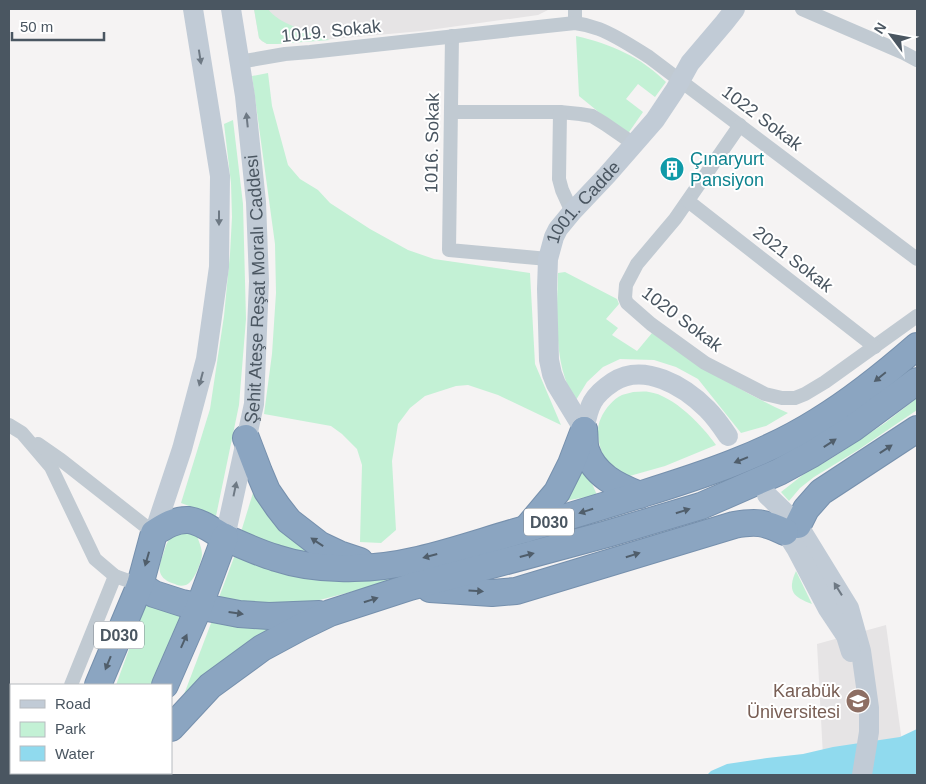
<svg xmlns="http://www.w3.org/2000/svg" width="926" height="784" font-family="Helvetica,sans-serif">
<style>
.education{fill:#e6e4e5}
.green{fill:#c3f1d5}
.water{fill:#90daee}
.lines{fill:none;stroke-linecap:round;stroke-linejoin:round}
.highway-casing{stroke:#7690ad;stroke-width:28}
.street{stroke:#c1cad2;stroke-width:14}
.secondary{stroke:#c1cbd6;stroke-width:20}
.highway{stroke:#8ba5c1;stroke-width:26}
.oneway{fill:#6e7984}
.oneway2{fill:#505e6b}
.labels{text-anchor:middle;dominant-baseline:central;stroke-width:4;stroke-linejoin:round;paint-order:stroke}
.shield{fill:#fff;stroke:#808990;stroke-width:1}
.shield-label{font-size:16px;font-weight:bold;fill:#4a5661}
.street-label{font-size:18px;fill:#4a5661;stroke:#fff}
.culture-label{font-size:18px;fill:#0d838f;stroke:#fff;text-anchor:start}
.education-label{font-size:18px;fill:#785e54;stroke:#fff;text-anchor:end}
</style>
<rect width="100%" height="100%" fill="#f5f3f3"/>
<g class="education">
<path d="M254 9H550L538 15 422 31 277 44H267L262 41 259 38Z"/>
<path d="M886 625 905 764 917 775H824L817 644Z"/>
</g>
<g class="green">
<path d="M254 9H268C278 24 312 33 330 40L277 44H267L262 41 259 38Z"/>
<path d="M576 36C611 44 641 57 666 82L655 97 638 84 626 99 643 112 627 135 579 96Z"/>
<path d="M268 73 272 106 288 165 300 179 318 190 330 203 370 229 408 250 434 259 530 273 535 364 561 425 498 395 468 385 456 386 425 396 410 408 398 424 392 461 396 530 381 543 360 542 362 465 357 449 342 434 331 426 264 414 272 354 276 293 275 244 252 76Z"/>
<path d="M233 120 243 204 246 319 239 405 216 516 181 503 210 409 224 316 230 254 232 217 231 183 224 124Z"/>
<path d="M565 272 617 299 619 304 606 319 618 328 612 335 637 351 652 333C696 363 739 391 788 413L766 426 741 433 698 379 676 367 654 360 620 359 603 367 587 382 576 400C573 395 570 391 568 386 554 354 557 307 558 273Z"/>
<path d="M633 392C638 392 644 391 649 392 673 395 703 426 716 445L665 466 626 477C622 475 618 473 615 471 602 461 593 433 601 418 605 409 613 399 622 395 625 394 630 393 633 392Z"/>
<path d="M917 398V410L858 450 814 477 800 488 789 501 781 492 804 474 832 458 885 423Z"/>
<path d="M580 456 597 495 559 502Z"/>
<path d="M256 483 310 548 309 554 283 549 241 532Z"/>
<path d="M185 532 197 536C199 542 202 548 202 555 201 563 194 582 186 585 182 586 178 586 175 584 158 579 157 569 163 555 168 539 168 537 185 532Z"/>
<path d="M236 552 440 569 304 604 281 607 218 600Z"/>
<path d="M796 571 812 604C793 597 787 591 796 571Z"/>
<path d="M147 600 182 614 152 685H116Z"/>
<path d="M213 618 274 626 183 697Z"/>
</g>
<path class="water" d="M917 729V775H707L711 771 727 764 767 758 803 754 833 747 900 737Z"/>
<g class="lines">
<defs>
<g id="highway">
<path d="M584 430C585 436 584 444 586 450 594 475 617 486 640 495"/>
<path d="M246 438 259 472 267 491 278 507 289 521 320 545 339 554 360 561"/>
<path d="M798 525 806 509 821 492 917 429"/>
<path d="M526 529 557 492 571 464 584 430"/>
<path d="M140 585 154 594 182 603 239 614 269 616 319 614"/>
<path d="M430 589 492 593 516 591 734 525C756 521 764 522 785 532"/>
<path d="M98 685 140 585 154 533C165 526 176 519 189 520 202 522 214 532 226 538 242 545 259 553 276 558 300 566 328 569 354 568 408 568 463 547 515 532 558 520 600 507 642 494 703 475 764 455 818 421 854 399 886 373 917 346"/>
<path d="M165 685 199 607 225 537"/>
<path d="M171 728 210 686 262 648 301 627 330 613 410 587 607 534 701 506 779 472 812 454 852 429 917 381"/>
<path d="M61 775 62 773"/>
<path d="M140 775 142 773"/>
</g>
</defs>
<use href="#highway" class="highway-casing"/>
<g class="street">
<path d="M575 9V23"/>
<path d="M802 9 904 53 917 60"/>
<path d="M452 36 449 250 548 259"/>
<path d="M239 62 285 54 310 52 575 23C583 24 591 26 599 29 617 36 633 47 649 57L917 259"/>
<path d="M451 112H560L580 114 592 116 605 124 634 144"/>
<path d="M560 112 559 179 562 190 572 212"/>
<path d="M740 125 675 219 637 264 626 285 625 298 627 303 651 324 705 363 765 394 782 398H795L805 394 825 382 917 316"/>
<path d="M688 201 875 347"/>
<path d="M9 425 22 433 51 467 95 559 115 576 140 585"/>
<path d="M38 444 61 460 154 533"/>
<path d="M71 685 115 576"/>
<path d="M34 775 35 773"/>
</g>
<g class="secondary">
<path id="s1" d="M584 430 556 384 552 374 549 360 547 289 548 259 554 237 558 229 572 212 607 175 655 120 675 90 690 63 724 23 735 9"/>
<path d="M584 430C589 405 592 396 613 382 644 362 684 386 707 409 715 417 722 427 728 436"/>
<path d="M767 495 798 525 849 608 861 651 869 708V732L862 775"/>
<path d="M780 523 797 550 828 609 846 636 851 652"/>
<path d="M154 533 182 449 206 359 219 267 220 176 193 9"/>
<path id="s2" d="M225 537 254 404 259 281 256 202 245 96 231 9"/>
</g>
<use href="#highway" class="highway"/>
</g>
<defs><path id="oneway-solid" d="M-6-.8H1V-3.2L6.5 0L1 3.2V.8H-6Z" transform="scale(1.25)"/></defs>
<g class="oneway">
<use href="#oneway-solid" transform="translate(200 57) rotate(81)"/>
<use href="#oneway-solid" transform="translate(247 120) rotate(-96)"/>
<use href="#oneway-solid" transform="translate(219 218) rotate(90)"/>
<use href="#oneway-solid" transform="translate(201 379) rotate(105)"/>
<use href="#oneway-solid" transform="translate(235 489) rotate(-78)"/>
<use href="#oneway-solid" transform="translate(838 589) rotate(-122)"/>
</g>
<g class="oneway2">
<use href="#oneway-solid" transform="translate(880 377) rotate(141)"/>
<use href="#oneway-solid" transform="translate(830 443) rotate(-33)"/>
<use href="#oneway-solid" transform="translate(886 449) rotate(-33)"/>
<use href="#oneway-solid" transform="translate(741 460) rotate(158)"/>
<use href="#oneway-solid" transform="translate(586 511) rotate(163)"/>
<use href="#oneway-solid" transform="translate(683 511) rotate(-17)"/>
<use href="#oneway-solid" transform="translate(317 542) rotate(-146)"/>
<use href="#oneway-solid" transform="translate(527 555) rotate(-15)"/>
<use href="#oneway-solid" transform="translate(633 555) rotate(-17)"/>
<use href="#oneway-solid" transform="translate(430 556) rotate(165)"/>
<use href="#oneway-solid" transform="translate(147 559) rotate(106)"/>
<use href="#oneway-solid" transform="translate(476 591) rotate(4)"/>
<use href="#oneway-solid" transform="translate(371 600) rotate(-18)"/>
<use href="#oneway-solid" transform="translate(236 613) rotate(8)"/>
<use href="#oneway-solid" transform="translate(184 641) rotate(-66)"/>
<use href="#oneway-solid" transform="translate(108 663) rotate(112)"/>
</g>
<defs>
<symbol id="building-disc" viewBox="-11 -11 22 22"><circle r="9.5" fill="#0f9aa8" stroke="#fff"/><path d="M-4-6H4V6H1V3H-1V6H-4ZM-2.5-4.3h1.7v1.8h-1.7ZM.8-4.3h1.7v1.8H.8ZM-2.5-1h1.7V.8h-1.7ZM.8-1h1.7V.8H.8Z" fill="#fff"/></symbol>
<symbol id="university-disc" viewBox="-11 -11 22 22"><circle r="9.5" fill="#8d6e63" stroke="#fff"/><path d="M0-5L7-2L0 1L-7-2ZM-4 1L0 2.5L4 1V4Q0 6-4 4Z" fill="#fff"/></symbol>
</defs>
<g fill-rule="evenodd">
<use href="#building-disc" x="658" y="155" width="28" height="28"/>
<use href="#university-disc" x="844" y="687" width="28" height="28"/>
</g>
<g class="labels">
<g class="shield">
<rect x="524" y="508.5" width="50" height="27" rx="4"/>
<rect x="94" y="621.5" width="50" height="27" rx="4"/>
</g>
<g class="shield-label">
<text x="549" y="522">D030</text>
<text x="119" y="635">D030</text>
</g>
<g class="street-label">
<text transform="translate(331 31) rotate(-6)">1019. Sokak</text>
<text transform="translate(762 118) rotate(37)">1022 Sokak</text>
<text transform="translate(432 143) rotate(-89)">1016. Sokak</text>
<text stroke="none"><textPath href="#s1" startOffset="248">1001. Cadde</textPath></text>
<text transform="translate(793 259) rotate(38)">2021 Sokak</text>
<text stroke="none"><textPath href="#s2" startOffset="251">Şehit Ateşe Reşat Moralı Caddesi</textPath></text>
<text transform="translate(682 319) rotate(37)">1020 Sokak</text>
</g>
<g class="culture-label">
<text x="690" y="159">Çınaryurt<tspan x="690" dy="21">Pansiyon</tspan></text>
</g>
<g class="education-label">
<text x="840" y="691">Karabük<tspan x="840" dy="21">Üniversitesi</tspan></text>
</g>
</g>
<rect width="926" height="784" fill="none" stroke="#4a5661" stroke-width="20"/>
<rect x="10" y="684" width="162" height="90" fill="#ffffff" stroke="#b7bbc0"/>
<rect x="20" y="700" width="25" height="8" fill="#c1cbd6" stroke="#b7bbc0"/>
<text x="55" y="709" font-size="15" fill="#4a5661">Road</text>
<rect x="20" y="722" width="25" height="15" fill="#c3f1d5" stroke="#b7bbc0"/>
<text x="55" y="734" font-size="15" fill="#4a5661">Park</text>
<rect x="20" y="746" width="25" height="15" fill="#90daee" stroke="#b7bbc0"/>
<text x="55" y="759" font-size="15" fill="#4a5661">Water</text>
<g transform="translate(891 35) rotate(302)" stroke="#ffffff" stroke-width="4" paint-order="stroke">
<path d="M0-4L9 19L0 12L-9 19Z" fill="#4a5661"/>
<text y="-8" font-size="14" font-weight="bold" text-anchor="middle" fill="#4a5661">N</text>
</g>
<path d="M12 32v8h92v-8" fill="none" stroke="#4a5661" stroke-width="2.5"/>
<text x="20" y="32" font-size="15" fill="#4a5661" stroke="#ffffff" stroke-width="4" paint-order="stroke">50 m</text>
</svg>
